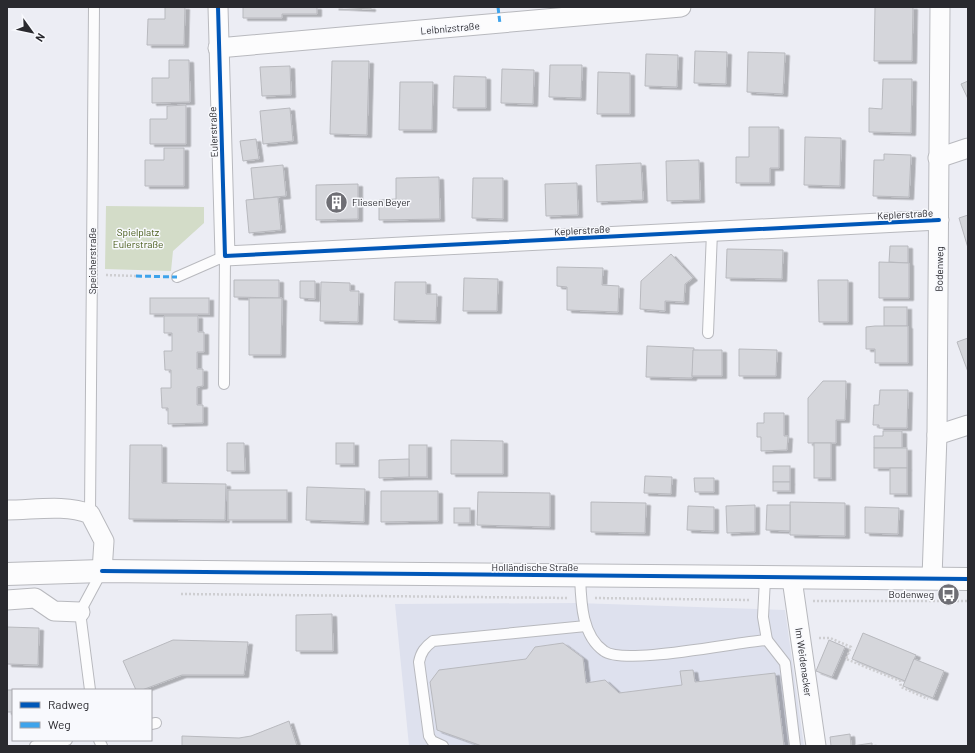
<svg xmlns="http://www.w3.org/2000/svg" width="975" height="753" font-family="Barlow,sans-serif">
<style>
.built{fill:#dee1ee}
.green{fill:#d3dcc8}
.building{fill:#d5d6db;stroke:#b8b9be;filter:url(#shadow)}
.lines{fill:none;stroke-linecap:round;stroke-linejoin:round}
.lane-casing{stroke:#b8b9be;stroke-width:12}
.street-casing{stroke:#b8b9be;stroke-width:21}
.secondary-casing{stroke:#b8b9be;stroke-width:24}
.path{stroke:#ceced1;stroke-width:2.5;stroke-dasharray:2 2;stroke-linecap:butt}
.lane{stroke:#fcfcfd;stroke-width:10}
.street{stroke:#fcfcfd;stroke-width:19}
.secondary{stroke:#fcfcfd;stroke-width:22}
.quiet{stroke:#3ea3eb;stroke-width:3;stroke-dasharray:6 3;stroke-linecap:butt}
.cycleway-casing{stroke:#f8f9fd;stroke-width:6}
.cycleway{stroke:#0057b8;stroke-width:4}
.labels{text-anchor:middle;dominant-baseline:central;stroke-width:3;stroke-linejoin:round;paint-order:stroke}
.street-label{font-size:10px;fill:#2a2a2f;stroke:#f8f9fd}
.poi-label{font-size:10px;fill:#2a2a2f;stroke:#f8f9fd;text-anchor:start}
.park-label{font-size:10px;fill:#445814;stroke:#f8f9fd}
</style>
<defs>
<filter id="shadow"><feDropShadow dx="4.5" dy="2.5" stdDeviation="0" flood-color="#0004"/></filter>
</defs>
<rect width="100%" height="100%" fill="#ecedf4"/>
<path class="built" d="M577 603 785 610 804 746H409L395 604Z"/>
<path class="green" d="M106 206 204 207V223L173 251 171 271 105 269Z"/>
<g class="building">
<path d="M165 7H185L184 45H147L148 19H165Z"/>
<path d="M243 7H317V14H282V18H243Z"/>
<path d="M334 7H371V9Z"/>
<path d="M875 7H913L912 61H874Z"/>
<path d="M695 51 727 52 726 84 694 83Z"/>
<path d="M748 52 785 53 783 94 747 92Z"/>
<path d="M646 54 678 55 677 87 645 86Z"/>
<path d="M169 60H189L190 102 152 103V78H169Z"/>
<path d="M332 61H369L367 135 330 134Z"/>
<path d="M550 65H582L581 98 549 97Z"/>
<path d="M290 66 291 95 262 96 260 67Z"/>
<path d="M502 69 534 70 533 104 501 103Z"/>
<path d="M598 72 630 73V114H597Z"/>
<path d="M454 76 486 77V108H453Z"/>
<path d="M883 79H912L911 133 869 132V108L882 109Z"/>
<path d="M968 81V99L961 84Z"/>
<path d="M400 82H433L432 130H399Z"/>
<path d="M186 105V144H150V119H167V106Z"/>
<path d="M290 108 293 141 263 144 260 111Z"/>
<path d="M749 127H779V168H770V183H736V157H749Z"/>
<path d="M805 137 841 138 840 186 804 185Z"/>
<path d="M256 139 259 159 243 161 240 141Z"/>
<path d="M164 148H184V186H145V160H164Z"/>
<path d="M884 154 911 155 909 197 873 196 874 160H884Z"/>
<path d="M699 160 700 200 667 201 666 161Z"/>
<path d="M641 163 643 200 597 202 596 165Z"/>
<path d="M283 165 286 196 254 199 251 168Z"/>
<path d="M439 177 440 219 379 220V200L396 199V178Z"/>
<path d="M473 178H503V219L472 218Z"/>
<path d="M577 183 578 215 546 216 545 184Z"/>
<path d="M358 184V219L316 220V185Z"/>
<path d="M278 197 281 230 249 233 246 200Z"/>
<path d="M968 215V248L959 218Z"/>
<path d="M890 246H908V263L889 262Z"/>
<path d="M727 249 783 250 782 279 726 278Z"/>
<path d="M671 254 693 278 685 284 684 302 665 301V311L640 309 641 281Z"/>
<path d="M879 262 909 263V298H879Z"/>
<path d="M557 267 603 268 602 285 619 286 618 312 567 310V287L557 286Z"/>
<path d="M464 278 498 279 497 311H463Z"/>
<path d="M234 280H279V298L234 297Z"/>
<path d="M818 280H848V322H819Z"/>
<path d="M300 281H315V299L300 298Z"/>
<path d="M321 282 350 283V291H359L358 322 320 321Z"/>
<path d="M395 282H426V294H437L436 321 394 320Z"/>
<rect x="150" y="298" width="59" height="16"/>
<path d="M249 298H282L281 355H249Z"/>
<rect x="884" y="307" width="23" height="19"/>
<path d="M164 316H198V332H204V352H197V369H203V386L197 387V405H203V423L168 424V408H162L161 388H171V370H165L164 351H172V333H164Z"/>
<path d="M875 326H908V363H875V349H866V327Z"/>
<path d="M968 338V372L957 342Z"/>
<path d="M647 346 694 348 692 378 646 377Z"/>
<path d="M739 349 777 350 776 376H739Z"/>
<path d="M693 350H722V376H692Z"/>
<path d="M823 381H846L845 420H836V443H808V398Z"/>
<path d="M880 390H908L907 428H879V425H873L874 405H879Z"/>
<path d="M764 413H784V436H788L787 450 761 451V437H757V423H764Z"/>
<path d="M883 431H902V448H874V436H883Z"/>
<path d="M451 440 503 441V474H451Z"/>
<path d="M227 443H244L245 471H227Z"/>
<rect x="336" y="443" width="18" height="21"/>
<rect x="814" y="443" width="17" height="35"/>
<path d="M130 445H162V483L226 484 225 520 129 519Z"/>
<rect x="409" y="445" width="18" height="32"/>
<rect x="874" y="448" width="33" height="20"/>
<path d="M409 459V477L379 478V460Z"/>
<rect x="773" y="466" width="17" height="16"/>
<rect x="890" y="468" width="17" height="26"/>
<path d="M645 476 672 477 671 494 644 493Z"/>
<path d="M694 478H714V492H695Z"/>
<rect x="773" y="482" width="17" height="9"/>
<path d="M307 487 365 489 364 522 306 520Z"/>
<rect x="228" y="490" width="59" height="30"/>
<path d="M381 491H438V521L381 522Z"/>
<path d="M478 492 550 493V527L477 525Z"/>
<path d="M591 502 646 503 645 533 591 532Z"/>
<path d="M790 502 845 503V536L790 535Z"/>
<path d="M755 505V532L727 533 726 506Z"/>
<path d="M767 505H790V531L766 530Z"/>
<path d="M688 506 714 507V531L687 530Z"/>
<path d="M865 507 899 508 898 534 865 533Z"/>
<rect x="454" y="508" width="16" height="15"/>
<path d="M332 614 333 651H296V615Z"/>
<path d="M7 627 39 628 38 665 7 664Z"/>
<path d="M863 633 916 655 905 681 852 659Z"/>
<path d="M173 640 248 642 244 675H182L142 690H136L123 661Z"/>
<path d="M829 640 845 647 832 677 816 671Z"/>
<path d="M563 643 583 658 586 683 605 680 619 693 682 685 680 671 693 670 695 682 775 673 784 746H482L437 730 430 682 439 670 526 659 535 647Z"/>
<path d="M914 659 944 671 933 698 903 686Z"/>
<path d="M7 690H16H13V712H7Z"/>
<path d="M289 721 297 746H182V736L239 738 251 736Z"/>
<path d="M850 734 851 746H831L830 737Z"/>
<path d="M872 743V746H852Z"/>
</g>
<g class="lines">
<defs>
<g id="lane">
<path d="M177 277 225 256 224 384"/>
<path d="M708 333 712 232"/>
<path d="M90 514 94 7"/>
<path d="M580 575C581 600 581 635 604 651 624 666 736 642 767 640L763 617 765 579"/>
<path d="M767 640 785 663 795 746"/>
<path d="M90 690 80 612 102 571"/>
<path d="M151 724 156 723"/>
<path d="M99 740 102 746"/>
<path d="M35 746 67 740"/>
<path d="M443 746 432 741 429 736 419 662C421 652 425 647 433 641L586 626"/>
</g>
<g id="street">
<path d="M218 7 225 256 939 220"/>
<path d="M218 48 681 7"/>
<path d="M938 158 968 148"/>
<path d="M937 435 968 425"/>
<path d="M7 510C34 510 65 504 90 514L104 541 102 571"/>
<path d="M932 578 937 435 940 7"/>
<path d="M792 579 816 746"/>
<path d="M7 600 35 598 54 611 80 612"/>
</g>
<path id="secondary" d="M7 574 102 571 968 579"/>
</defs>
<use href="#lane" class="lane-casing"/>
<use href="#street" class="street-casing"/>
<use href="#secondary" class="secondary-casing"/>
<g class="path">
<path d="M106 275 136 276"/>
<path d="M181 594 568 598"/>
<path d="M595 598 750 600"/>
<path d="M813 601H968"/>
<path d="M819 638H830L851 647 846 659 900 681 901 687 928 699"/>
</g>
<use href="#lane" class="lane"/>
<use href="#street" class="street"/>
<use href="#secondary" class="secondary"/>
<g class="quiet">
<path d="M498 7 500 24"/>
<path d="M136 276 177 277"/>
</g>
<defs>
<g id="cycleway">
<path d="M218 7 225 256 939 220"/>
<path d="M102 571 968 579"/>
</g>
</defs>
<use href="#cycleway" class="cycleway-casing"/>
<use href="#cycleway" class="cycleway"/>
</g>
<defs>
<symbol id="building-disc" viewBox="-11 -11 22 22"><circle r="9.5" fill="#6e6e74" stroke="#f8f9fd"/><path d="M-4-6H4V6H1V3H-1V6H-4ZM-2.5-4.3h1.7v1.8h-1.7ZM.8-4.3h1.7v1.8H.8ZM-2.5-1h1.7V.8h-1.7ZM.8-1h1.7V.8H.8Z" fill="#fff"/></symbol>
<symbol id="bus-disc" viewBox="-11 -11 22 22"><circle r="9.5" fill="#6e6e74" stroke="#f8f9fd"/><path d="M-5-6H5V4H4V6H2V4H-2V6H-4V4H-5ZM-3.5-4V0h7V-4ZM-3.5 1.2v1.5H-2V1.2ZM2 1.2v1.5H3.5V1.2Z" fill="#fff"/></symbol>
</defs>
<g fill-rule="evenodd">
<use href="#building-disc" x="324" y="190" width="25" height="25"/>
<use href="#bus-disc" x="936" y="582" width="25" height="25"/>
</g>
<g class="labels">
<g class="street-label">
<text transform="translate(450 28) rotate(-5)">Leibnizstraße</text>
<text transform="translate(213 132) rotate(-92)">Eulerstraße</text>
<text transform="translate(905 214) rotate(-3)">Keplerstraße</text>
<text transform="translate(582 230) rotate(-3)">Keplerstraße</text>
<text transform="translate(92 261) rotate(-90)">Speicherstraße</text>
<text transform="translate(939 269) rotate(-89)">Bodenweg</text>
<text x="535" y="567">Holländische Straße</text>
<text transform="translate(804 662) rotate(82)">Im Weidenacker</text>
</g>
<g class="poi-label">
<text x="352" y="202">Fliesen Beyer</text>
<text x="934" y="594" text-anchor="end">Bodenweg</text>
</g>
<g class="park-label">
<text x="138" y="232">Spielplatz<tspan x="138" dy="12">Eulerstraße</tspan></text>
</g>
</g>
<rect width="975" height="753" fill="none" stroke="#2a2a2f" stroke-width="16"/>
<rect x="12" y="689" width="140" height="52" fill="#f8f9fd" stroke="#a6a6ab"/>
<rect x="20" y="702" width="20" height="6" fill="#0057b8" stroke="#a6a6ab"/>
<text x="48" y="709" font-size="12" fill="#2a2a2f">Radweg</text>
<rect x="20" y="722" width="20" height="6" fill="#3ea3eb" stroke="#a6a6ab"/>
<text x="48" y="729" font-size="12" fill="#2a2a2f">Weg</text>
<g transform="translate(32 32) rotate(123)" stroke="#f8f9fd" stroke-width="3" paint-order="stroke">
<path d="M0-3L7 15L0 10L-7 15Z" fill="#2a2a2f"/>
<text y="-6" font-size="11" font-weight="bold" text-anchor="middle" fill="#2a2a2f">N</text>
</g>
</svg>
